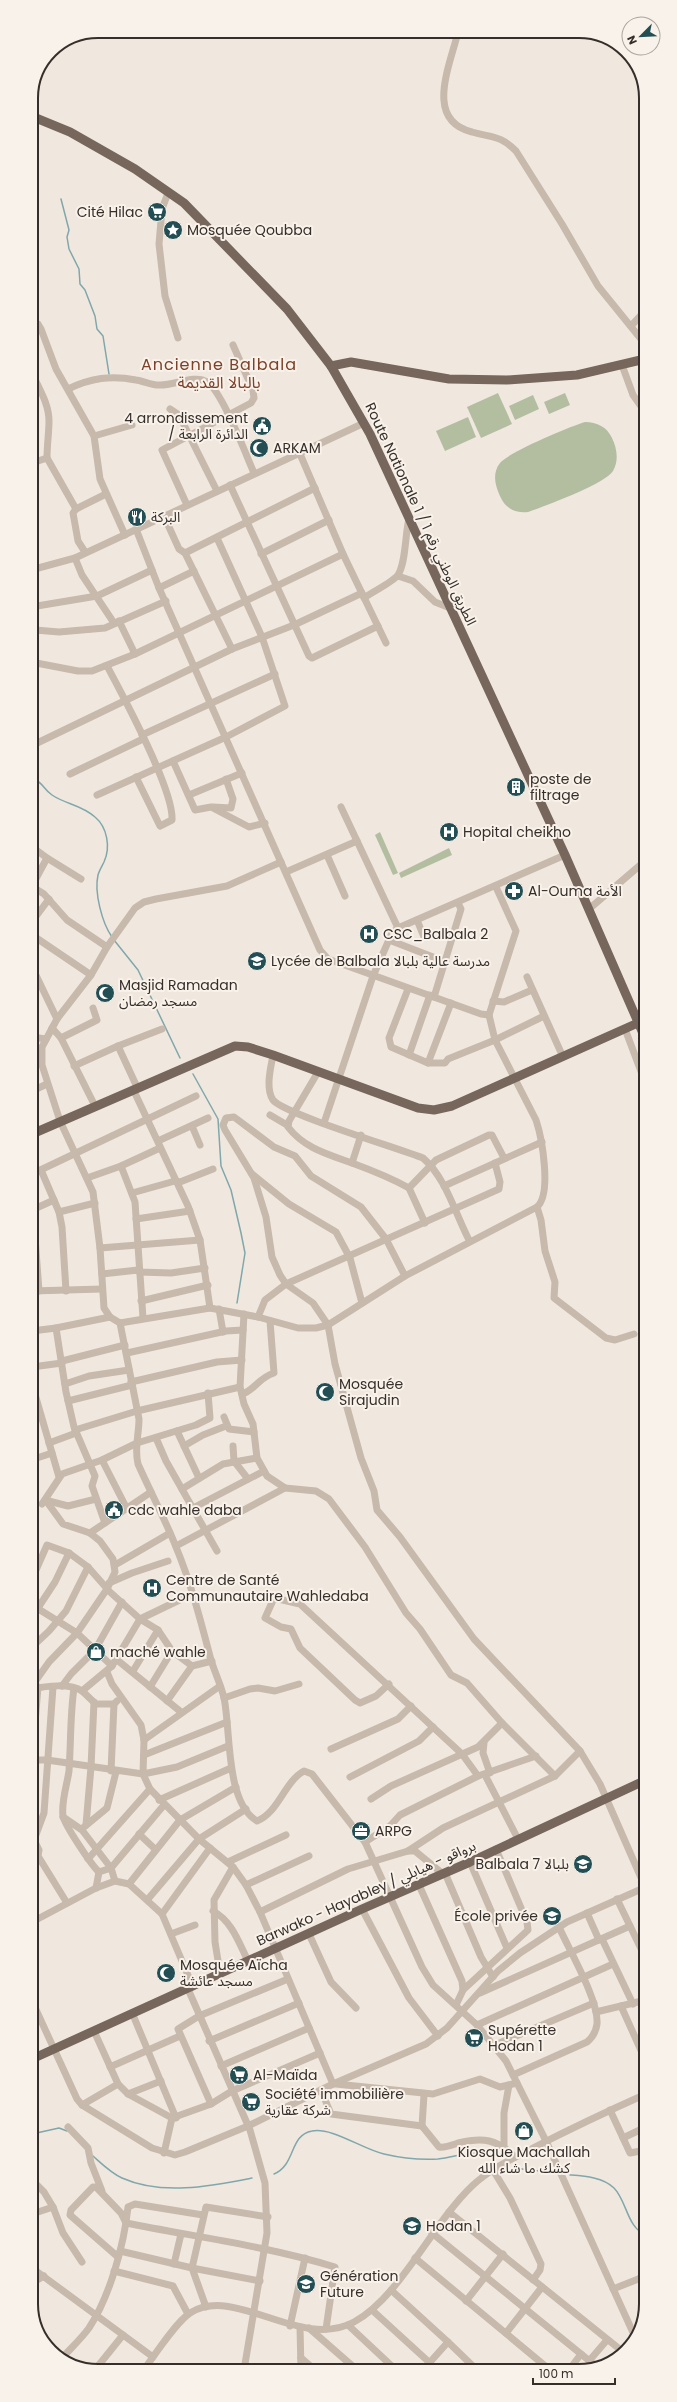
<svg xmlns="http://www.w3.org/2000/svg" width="677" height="2402" font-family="Poppins,'Noto Sans Arabic',sans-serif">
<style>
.green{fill:#b3bea0}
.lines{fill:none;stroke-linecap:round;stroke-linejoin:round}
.stream{stroke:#80a7ab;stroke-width:1.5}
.minor{stroke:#c7b9ab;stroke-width:7}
.major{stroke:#76665c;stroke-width:9}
.labels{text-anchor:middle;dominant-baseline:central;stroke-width:4;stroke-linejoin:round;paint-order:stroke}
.poi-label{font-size:14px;fill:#362e2a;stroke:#f8f2ea;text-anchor:start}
.street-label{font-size:14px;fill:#362e2a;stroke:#f8f2ea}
.quarter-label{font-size:16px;letter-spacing:1px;fill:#7d412a;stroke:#f8f2ea}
.rim{fill:none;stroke:#362e2a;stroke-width:2}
</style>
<rect width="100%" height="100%" fill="#f0e8de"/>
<g class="green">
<path d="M498 393 512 424 481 438 467 407Z"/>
<path d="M565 393 570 405 549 414 544 402Z"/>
<path d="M533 395 539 409 515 420 509 406Z"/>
<path d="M468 417 476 437 445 451 436 431Z"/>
<path d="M585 422C597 422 607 427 612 438 617 448 619 461 613 471 605 484 545 506 528 512 517 513 508 510 502 500 496 489 491 474 500 463 507 453 571 426 585 422Z"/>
<path d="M380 832 398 873 393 875 375 835Z"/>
<path d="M449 848 452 855 401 878 399 873Z"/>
</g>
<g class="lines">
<g class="stream">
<path d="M61 199 69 230 67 237 69 249 79 269 80 284 85 290 95 316 97 329 103 336 109 374"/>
<path d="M31 777C44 783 43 789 52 795 65 804 82 805 95 817 107 827 111 847 104 862 102 866 99 871 98 875 94 892 102 923 112 937"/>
<path d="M114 940 138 970 180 1058"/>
<path d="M193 1074 218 1119 221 1166 231 1190 241 1233 245 1253 237 1303"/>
<path d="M32 2134 59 2128 67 2131"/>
<path d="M93 2156C102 2164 111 2173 122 2178 162 2196 211 2186 252 2178"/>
<path d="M513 2168 549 2172"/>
<path d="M274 2174C296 2165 289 2135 312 2131 332 2127 362 2149 384 2154 401 2158 420 2160 438 2159 455 2157 468 2151 486 2153"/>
<path d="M570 2175C584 2176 603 2177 614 2188 627 2201 627 2228 646 2235"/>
</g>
<g class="minor">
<path d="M458 32C450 66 424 120 472 132 493 138 500 135 516 151L562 224 598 286 645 344"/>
<path d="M168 193 162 209 159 244 165 296 178 338"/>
<path d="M31 321 38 324 41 329 56 369 94 436 100 479 125 535"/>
<path d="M631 326 645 311"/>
<path d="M622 365 633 395 645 412"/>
<path d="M31 371C38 387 49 403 49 421 49 432 47 445 47 458"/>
<path d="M68 389C91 378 111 375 136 380 143 381 152 385 159 385 173 386 195 374 207 382 222 391 246 455 254 473"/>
<path d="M170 409 179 415 217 491"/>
<path d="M94 436 132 425"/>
<path d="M300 454 343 554 386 643"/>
<path d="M32 463 47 458 76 509 73 513 78 541 85 552"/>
<path d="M230 485 309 656 312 658 378 626"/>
<path d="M187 505 162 450 251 403 254 398 253 390 233 345"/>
<path d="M76 509 106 494"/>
<path d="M164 516 179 549 185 553 232 649"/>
<path d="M136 529 159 588 320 950 328 959 481 1014 489 1015 516 931 496 887"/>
<path d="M185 553 315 488"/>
<path d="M261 554 329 520"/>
<path d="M75 558 82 575 114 623"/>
<path d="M31 570 75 558 364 423"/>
<path d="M398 576 413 581 435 602 450 608"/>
<path d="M159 588 194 571"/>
<path d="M364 598C372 592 393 582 398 575 406 563 405 534 409 519"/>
<path d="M31 601 35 630 31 657"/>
<path d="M31 607 97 596 152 570"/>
<path d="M119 621 135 654"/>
<path d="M35 630 59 632 105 628 166 601"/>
<path d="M31 662 78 671H92L135 654 343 554"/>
<path d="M107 666C123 696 174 790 172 820L160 826 136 777"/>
<path d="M142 735 275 674"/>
<path d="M31 746 232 649 294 625 362 593"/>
<path d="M173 761 195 810 211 807 249 827 265 823"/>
<path d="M70 774 143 739"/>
<path d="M97 795 226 737 285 706 262 637 217 538"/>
<path d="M189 795 242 773"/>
<path d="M213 807 231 808 233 799 226 779"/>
<path d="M341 807 398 928"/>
<path d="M31 846 47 858 32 886"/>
<path d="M327 855 345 896"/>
<path d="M47 858 81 879"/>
<path d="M286 872 357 841"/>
<path d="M31 886 44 894 67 920 107 947"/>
<path d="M589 909 645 861"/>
<path d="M417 920 424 937"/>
<path d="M31 923 49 899"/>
<path d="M32 935 91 975"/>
<path d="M389 940 446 962"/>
<path d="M32 967 57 1019"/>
<path d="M527 977 563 1057"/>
<path d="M408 989 389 1038 391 1047 428 1063H445L448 1059 495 1040 544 1016"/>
<path d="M434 997 461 909 458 903"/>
<path d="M493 1001 504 1002 532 990"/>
<path d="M52 1028 61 1038 95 1106"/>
<path d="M625 1029 645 1082"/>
<path d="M32 1037 46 1039"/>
<path d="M61 1038 97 1020 93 1008"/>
<path d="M118 1046 137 1087"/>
<path d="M273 1055C271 1067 265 1088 273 1100 284 1114 398 1148 423 1158 446 1178 455 1213 469 1240"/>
<path d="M409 1055 430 995"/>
<path d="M428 1063 451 1003"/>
<path d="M74 1066 118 1046 162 1029"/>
<path d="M318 1072 289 1121 288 1127C304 1148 327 1154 352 1163 371 1170 391 1178 409 1188L425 1223"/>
<path d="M32 1078 36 1089"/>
<path d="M133 1089 188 1206 200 1240 210 1308"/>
<path d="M32 1091 47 1084"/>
<path d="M270 1115 287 1125"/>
<path d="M324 1123 373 976 392 933 398 928 565 855"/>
<path d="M192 1126 200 1145"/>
<path d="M158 1141 208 1118"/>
<path d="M352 1163 361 1135"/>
<path d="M121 1166 135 1202 143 1318"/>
<path d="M41 1170 59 1212 62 1227 66 1291"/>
<path d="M32 1174 196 1096"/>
<path d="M252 1174 289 1204 336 1232 350 1258 362 1303"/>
<path d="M87 1178 121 1166 160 1148"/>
<path d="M444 1186 542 1142"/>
<path d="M409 1188 436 1160 489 1135H492L504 1158"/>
<path d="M132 1193 175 1181 180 1182 213 1169"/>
<path d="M537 1207 541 1220 545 1251 555 1282 554 1298 606 1338 615 1340 634 1334"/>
<path d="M32 1210 54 1200"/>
<path d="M33 1210 39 1291"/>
<path d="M59 1212 95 1203"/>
<path d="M136 1219 190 1211"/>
<path d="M100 1248 200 1240"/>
<path d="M102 1274 138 1270 139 1272 171 1273 205 1268"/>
<path d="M405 1276 386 1239 361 1207 311 1176 295 1156 274 1147 234 1117 226 1118 223 1125 225 1130 254 1178 266 1217 272 1257 280 1275 286 1284 313 1303 328 1325 335 1364 361 1458 374 1491 377 1510 400 1537 474 1639 580 1751 600 1784 646 1889"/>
<path d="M32 1291 102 1289"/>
<path d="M141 1301 208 1285"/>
<path d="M219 1309 223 1332"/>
<path d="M244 1314 240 1387 244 1404 253 1424 257 1458 267 1476 285 1488 316 1491 329 1499 365 1547 406 1613 420 1629 451 1675 467 1683 502 1723 555 1776"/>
<path d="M110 1317 104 1308 100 1248 93 1192 60 1121 42 1065V1047L57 1019 91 975 107 947 135 908 144 902 156 899 227 886 281 862"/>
<path d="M258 1317 265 1300 286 1284 499 1189 500 1182 495 1163"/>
<path d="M120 1323 139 1419C139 1435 134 1448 138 1464 150 1491 165 1519 176 1547 191 1583 201 1622 211 1660 215 1673 221 1685 224 1698 231 1730 225 1802 257 1821 279 1812 284 1782 304 1771L312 1774 365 1842 422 1967 433 1985 477 2025 506 2061 546 2141 635 2337"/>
<path d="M56 1328 66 1392 74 1427 95 1476 92 1486 105 1523"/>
<path d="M32 1331 56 1328 110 1317 120 1323 210 1308 258 1317 298 1328H316L328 1325 405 1276 537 1207C552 1194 542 1138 536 1120L495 1040 489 1015"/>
<path d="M127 1353 226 1331 243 1330"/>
<path d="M62 1361 125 1345"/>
<path d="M32 1367 62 1363"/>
<path d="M131 1382 217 1362 242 1360"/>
<path d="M32 1384 59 1477"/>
<path d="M65 1384 89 1376 129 1370"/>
<path d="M242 1394C254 1391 258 1378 274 1373L270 1321"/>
<path d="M68 1401 132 1385"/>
<path d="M224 1417 229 1429 254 1432"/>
<path d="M75 1430 137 1411 240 1387"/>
<path d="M177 1431 199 1478"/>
<path d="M156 1438 166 1461 217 1551"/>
<path d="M49 1443 76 1433"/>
<path d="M184 1446 203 1435 226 1426"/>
<path d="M233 1446 234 1461 248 1479"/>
<path d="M32 1447 37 1458 52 1453"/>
<path d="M102 1460 126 1507"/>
<path d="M182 1489 223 1464 257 1458"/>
<path d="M45 1500 68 1506 96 1499"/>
<path d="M42 1504 62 1474 102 1460 137 1443 196 1425 210 1418 208 1393"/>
<path d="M193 1508 264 1471"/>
<path d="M90 1533 151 1492"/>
<path d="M176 1546 285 1488"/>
<path d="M115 1565 170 1533"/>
<path d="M32 1579 47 1545 69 1553 88 1567 110 1592 140 1619 158 1630 172 1651 192 1666"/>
<path d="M109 1583 132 1573 168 1561"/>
<path d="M32 1605 77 1633 112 1666"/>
<path d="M32 1617 55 1582 69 1553"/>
<path d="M32 1647 49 1631 66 1611 88 1567"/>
<path d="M116 1659 181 1712"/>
<path d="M133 1671 158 1630"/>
<path d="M107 1672 112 1684 141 1725 144 1740 143 1774 150 1789 199 1839 233 1867 246 1885 260 1912 333 2084"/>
<path d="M389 1684 376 1696 360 1703 355 1700 300 1648 291 1629 281 1627 265 1618 274 1598 300 1604 462 1754 478 1776"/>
<path d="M32 1686 49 1662 77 1633 107 1589 115 1572 113 1559 100 1541 90 1533 63 1524 47 1502"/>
<path d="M62 1686 71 1674 95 1650 122 1602"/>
<path d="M53 1687 44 1813 34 1840 39 1850 38 1856 67 1903"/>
<path d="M150 1687 172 1651"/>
<path d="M74 1688C70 1716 71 1743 69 1771 67 1785 61 1802 63 1816 64 1824 92 1866 99 1872L111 1868 115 1881"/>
<path d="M32 1689C46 1686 70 1683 82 1691 87 1695 91 1700 96 1704H114"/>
<path d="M82 1691 112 1666 140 1619 192 1594"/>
<path d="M224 1698 250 1689 258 1688 275 1691 299 1684"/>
<path d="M167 1701 192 1666 212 1661"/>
<path d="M144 1740 220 1686"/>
<path d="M484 1743 483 1753 490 1773"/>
<path d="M331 1749 398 1719 411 1706"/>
<path d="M144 1755 227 1722"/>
<path d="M32 1759 38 1687"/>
<path d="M32 1760H47L143 1774 177 1767 228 1746"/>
<path d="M111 1771 114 1704 117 1701"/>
<path d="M485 1775 518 1839"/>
<path d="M350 1777 419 1741 433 1727"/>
<path d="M371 1799 391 1786 478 1747 502 1723"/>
<path d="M159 1800 231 1768"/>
<path d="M63 1817 82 1830 111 1868 164 1805"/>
<path d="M86 1825 91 1767 94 1702"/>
<path d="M84 1827 107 1808 116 1772"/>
<path d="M139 1834 155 1849"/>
<path d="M365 1842 390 1826 400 1815 478 1776 536 1756"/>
<path d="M408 1851H415L443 1874"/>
<path d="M88 1859 150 1789"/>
<path d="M228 1862 286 1835"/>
<path d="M470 1862 507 1948"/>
<path d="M445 1873 481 1957 493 1977"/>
<path d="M129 1884 180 1820 236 1787"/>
<path d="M246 1885 309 1856"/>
<path d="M419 1885 462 1981 463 1990 456 2005"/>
<path d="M96 1888 99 1872"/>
<path d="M148 1899 199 1839 246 1809"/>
<path d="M617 1899 646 1959"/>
<path d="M362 1909 409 1998 438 2036"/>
<path d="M213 1911C232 1921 239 1943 248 1961"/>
<path d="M260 1912 348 1869 408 1851 443 1828 555 1776 580 1751"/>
<path d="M587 1913 599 1940"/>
<path d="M162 1914 210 1848"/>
<path d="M32 1922 96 1888 115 1881 129 1884 162 1914 193 1987"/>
<path d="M171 1934 195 1925"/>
<path d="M309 1934 331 1982 356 2008"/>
<path d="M602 1939 633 2004"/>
<path d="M220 1973 215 1942 214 1900 233 1867"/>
<path d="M188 1989 250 2130 265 2183 267 2233 244 2370"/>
<path d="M463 1990 528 1930 527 1922 496 1849"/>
<path d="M480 1993 630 1926"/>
<path d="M32 2001 77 2099 82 2105 152 2148 175 2155 185 2152 248 2126 333 2084 426 2044 447 2028 498 1971 520 1953 567 1922 646 1887"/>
<path d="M621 2006 644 2057"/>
<path d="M596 2012 646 2000"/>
<path d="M133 2015 176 2118"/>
<path d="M477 2025 613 1964"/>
<path d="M94 2031 118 2084 128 2094 172 2118 211 2104 232 2091 320 2053"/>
<path d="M209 2041 299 2003"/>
<path d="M495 2045 594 2003"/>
<path d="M221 2066 309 2028"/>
<path d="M110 2067 180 2036"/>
<path d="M513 2075 587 2042C593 2037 596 2032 597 2024 599 2000 569 1950 559 1927"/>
<path d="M336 2084 433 2094 480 2079 500 2087 517 2083"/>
<path d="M321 2090 331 2114 422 2126"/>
<path d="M128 2094 161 2081"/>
<path d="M424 2095 422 2126 439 2147C445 2148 452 2145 458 2143 483 2137 497 2139 515 2157"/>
<path d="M211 2104 178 2029 199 2016 288 1979"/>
<path d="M82 2105 118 2084"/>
<path d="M610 2110 630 2153 646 2150"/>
<path d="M68 2127 88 2148 91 2163 102 2191"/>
<path d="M623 2138 646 2127"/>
<path d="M504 2147V2113L509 2085"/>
<path d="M164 2153 172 2118"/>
<path d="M493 2170 510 2198 541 2264 540 2270 533 2280"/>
<path d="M32 2180 44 2192 53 2207"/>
<path d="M449 2212 622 2351"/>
<path d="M32 2214 53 2207 63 2233 82 2262"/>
<path d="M432 2233 597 2367"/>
<path d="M120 2251 192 2268 206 2307"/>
<path d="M118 2257 70 2215 71 2210 93 2187H96L121 2213 126 2223C196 2237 267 2246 335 2267L326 2329"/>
<path d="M415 2258 550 2370"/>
<path d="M174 2264 181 2234"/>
<path d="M32 2268 153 2357"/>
<path d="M114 2271 173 2286 188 2314"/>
<path d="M640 2278 646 2292"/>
<path d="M260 2281 192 2268 206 2207 268 2217"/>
<path d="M32 2283 44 2276"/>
<path d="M613 2289 646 2276"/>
<path d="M391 2290 448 2342 423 2370"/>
<path d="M466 2301 503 2254"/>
<path d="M372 2310 430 2363"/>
<path d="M348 2325 396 2370"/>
<path d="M290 2326 305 2258"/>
<path d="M300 2327 301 2370"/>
<path d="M309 2328 357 2370"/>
<path d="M506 2333 542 2287"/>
<path d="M448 2342 477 2370"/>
<path d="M62 2358C71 2348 81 2339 89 2328 110 2296 124 2245 128 2207L135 2204 203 2215"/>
<path d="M301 2358 315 2370"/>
<path d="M589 2361 607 2340"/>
<path d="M569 2370 581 2354"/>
<path d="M94 2371 123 2335"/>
<path d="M143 2371C154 2356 176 2322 190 2313 235 2284 300 2351 354 2322 400 2297 432 2224 472 2186 490 2169 512 2159 533 2148 570 2129 608 2111 646 2094"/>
</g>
<g class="major">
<path d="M31 116 70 132 135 169 184 203 287 309 331 366 370 434 565 855 645 1038"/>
<path d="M331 366 351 362 449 379 507 380 577 375 645 359"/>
<path d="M32 1134 235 1046 248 1047 273 1055 418 1108 434 1110 452 1106 640 1022"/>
<path d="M32 2059 362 1909 470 1862 646 1780"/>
</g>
</g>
<defs>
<symbol id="supermarket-disc" viewBox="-11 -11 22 22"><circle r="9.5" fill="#234f54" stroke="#f8f2ea"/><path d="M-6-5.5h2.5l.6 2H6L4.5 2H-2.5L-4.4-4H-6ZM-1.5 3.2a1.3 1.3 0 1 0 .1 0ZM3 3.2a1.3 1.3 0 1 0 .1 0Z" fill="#fff"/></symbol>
<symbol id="sight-disc" viewBox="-11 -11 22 22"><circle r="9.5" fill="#234f54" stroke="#f8f2ea"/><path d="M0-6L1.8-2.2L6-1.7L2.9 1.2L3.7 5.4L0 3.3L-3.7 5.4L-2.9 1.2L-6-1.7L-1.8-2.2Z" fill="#fff"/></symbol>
<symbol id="civic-disc" viewBox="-11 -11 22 22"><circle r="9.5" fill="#234f54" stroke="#f8f2ea"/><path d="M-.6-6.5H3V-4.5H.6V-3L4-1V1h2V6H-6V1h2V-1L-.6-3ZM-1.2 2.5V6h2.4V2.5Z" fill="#fff"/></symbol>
<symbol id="mosque-disc" viewBox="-11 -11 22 22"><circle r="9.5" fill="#234f54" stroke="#f8f2ea"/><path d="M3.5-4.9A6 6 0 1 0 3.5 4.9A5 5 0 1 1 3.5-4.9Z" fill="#fff"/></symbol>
<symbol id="restaurant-disc" viewBox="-11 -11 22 22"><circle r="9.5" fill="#234f54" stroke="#f8f2ea"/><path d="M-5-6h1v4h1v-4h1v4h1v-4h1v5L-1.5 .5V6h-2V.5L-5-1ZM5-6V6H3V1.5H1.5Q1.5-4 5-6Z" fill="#fff"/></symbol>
<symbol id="building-disc" viewBox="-11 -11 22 22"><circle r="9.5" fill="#234f54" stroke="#f8f2ea"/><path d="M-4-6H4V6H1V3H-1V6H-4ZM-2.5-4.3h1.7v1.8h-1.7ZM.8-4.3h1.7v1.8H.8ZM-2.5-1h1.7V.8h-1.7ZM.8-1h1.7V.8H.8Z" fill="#fff"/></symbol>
<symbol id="hospital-disc" viewBox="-11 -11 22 22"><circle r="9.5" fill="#234f54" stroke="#f8f2ea"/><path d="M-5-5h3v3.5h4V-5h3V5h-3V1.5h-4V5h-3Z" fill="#fff"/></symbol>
<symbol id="pharmacy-disc" viewBox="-11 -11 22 22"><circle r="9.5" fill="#234f54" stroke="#f8f2ea"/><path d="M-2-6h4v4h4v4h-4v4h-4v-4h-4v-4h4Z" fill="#fff"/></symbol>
<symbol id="school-disc" viewBox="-11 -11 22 22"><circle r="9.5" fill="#234f54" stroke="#f8f2ea"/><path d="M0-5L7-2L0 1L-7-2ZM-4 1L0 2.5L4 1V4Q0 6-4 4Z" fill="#fff"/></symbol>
<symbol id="shop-disc" viewBox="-11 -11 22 22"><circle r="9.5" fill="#234f54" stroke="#f8f2ea"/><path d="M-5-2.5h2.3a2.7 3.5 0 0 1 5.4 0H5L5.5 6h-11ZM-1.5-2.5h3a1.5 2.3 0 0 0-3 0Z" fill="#fff"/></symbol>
<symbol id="office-disc" viewBox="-11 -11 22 22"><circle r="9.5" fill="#234f54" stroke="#f8f2ea"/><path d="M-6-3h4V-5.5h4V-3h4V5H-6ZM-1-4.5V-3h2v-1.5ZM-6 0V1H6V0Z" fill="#fff"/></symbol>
</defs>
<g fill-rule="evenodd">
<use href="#supermarket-disc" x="146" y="201" width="22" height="22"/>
<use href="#sight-disc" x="162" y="219" width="22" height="22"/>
<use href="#civic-disc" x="251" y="415" width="22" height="22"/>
<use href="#mosque-disc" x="248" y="437" width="22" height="22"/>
<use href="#restaurant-disc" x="126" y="506" width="22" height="22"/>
<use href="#building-disc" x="505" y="776" width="22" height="22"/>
<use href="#hospital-disc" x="438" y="821" width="22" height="22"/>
<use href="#pharmacy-disc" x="503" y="880" width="22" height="22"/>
<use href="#hospital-disc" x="358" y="923" width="22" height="22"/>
<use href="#school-disc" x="246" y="950" width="22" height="22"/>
<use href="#mosque-disc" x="94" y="982" width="22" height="22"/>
<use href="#mosque-disc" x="314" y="1381" width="22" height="22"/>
<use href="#civic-disc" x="103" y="1499" width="22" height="22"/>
<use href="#hospital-disc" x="141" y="1577" width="22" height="22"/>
<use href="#shop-disc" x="85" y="1641" width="22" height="22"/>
<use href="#office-disc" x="350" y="1820" width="22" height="22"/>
<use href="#school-disc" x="572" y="1853" width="22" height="22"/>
<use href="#school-disc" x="541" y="1905" width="22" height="22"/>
<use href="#mosque-disc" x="155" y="1962" width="22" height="22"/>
<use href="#supermarket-disc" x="463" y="2027" width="22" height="22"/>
<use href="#supermarket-disc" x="228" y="2064" width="22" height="22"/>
<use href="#supermarket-disc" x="240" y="2091" width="22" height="22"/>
<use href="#shop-disc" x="513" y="2120" width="22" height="22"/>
<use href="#school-disc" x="401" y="2215" width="22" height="22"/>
<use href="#school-disc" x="295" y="2273" width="22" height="22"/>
</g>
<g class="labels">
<g class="poi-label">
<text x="143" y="212" text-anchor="end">Cité Hilac</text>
<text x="187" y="230">Mosquée Qoubba</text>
<text x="248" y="418" text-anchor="end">4 arrondissement<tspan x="248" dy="16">/ الدائرة الرابعة</tspan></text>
<text x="273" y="448">ARKAM</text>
<text x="151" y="517">البركة</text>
<text x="530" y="779">poste de<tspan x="530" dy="16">filtrage</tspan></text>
<text x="463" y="832">Hopital cheikho</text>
<text x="528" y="891">Al-Ouma الأمة</text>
<text x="383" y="934">CSC_Balbala 2</text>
<text x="271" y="961">Lycée de Balbala مدرسة عالية بلبالا</text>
<text x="119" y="985">Masjid Ramadan<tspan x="119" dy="16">مسجد رمضان</tspan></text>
<text x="339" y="1384">Mosquée<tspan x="339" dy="16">Sirajudin</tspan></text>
<text x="128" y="1510">cdc wahle daba</text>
<text x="166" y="1580">Centre de Santé<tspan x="166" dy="16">Communautaire Wahledaba</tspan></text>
<text x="110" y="1652">maché wahle</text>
<text x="375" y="1831">ARPG</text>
<text x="569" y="1864" text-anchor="end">Balbala 7 بلبالا</text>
<text x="538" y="1916" text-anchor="end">École privée</text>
<text x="180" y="1965">Mosquée Aïcha<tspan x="180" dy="16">مسجد عائشة</tspan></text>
<text x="488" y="2030">Supérette<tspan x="488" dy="16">Hodan 1</tspan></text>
<text x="253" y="2075">Al-Maïda</text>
<text x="265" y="2094">Société immobilière<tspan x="265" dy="16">شركة عقارية</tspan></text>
<text x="524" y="2152" text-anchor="middle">Kiosque Machallah<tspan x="524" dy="16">كشك ما شاء الله</tspan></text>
<text x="426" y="2226">Hodan 1</text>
<text x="320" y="2276">Génération<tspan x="320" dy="16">Future</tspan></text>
</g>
<g class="street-label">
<text transform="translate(421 514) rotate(65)">Route Nationale 1 / الطريق الوطني رقم 1</text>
<text transform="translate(366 1893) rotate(-24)">Barwako - Hayabley / برواقو - هيابلي</text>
</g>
<g class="quarter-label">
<text x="219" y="364">Ancienne Balbala<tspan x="219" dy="18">بالبالا القديمة</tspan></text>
</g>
</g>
<path d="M0 0H677V2402H0ZM98 38H579A60 60 0 0 1 639 98V2304A60 60 0 0 1 579 2364H98A60 60 0 0 1 38 2304V98A60 60 0 0 1 98 38Z" fill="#f8f2ea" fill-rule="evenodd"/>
<path class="rim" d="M98 38H579A60 60 0 0 1 639 98V2304A60 60 0 0 1 579 2364H98A60 60 0 0 1 38 2304V98A60 60 0 0 1 98 38Z"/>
<g transform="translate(641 36) rotate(246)"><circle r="19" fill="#f8f2ea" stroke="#aaa49d"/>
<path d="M0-3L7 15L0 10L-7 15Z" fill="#234f54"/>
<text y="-6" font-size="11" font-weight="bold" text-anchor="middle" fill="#362e2a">N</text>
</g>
<path d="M533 2378v6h82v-6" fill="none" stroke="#362e2a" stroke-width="2"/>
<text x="539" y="2378" font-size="12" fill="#362e2a" stroke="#f8f2ea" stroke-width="3" paint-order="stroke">100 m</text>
</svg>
